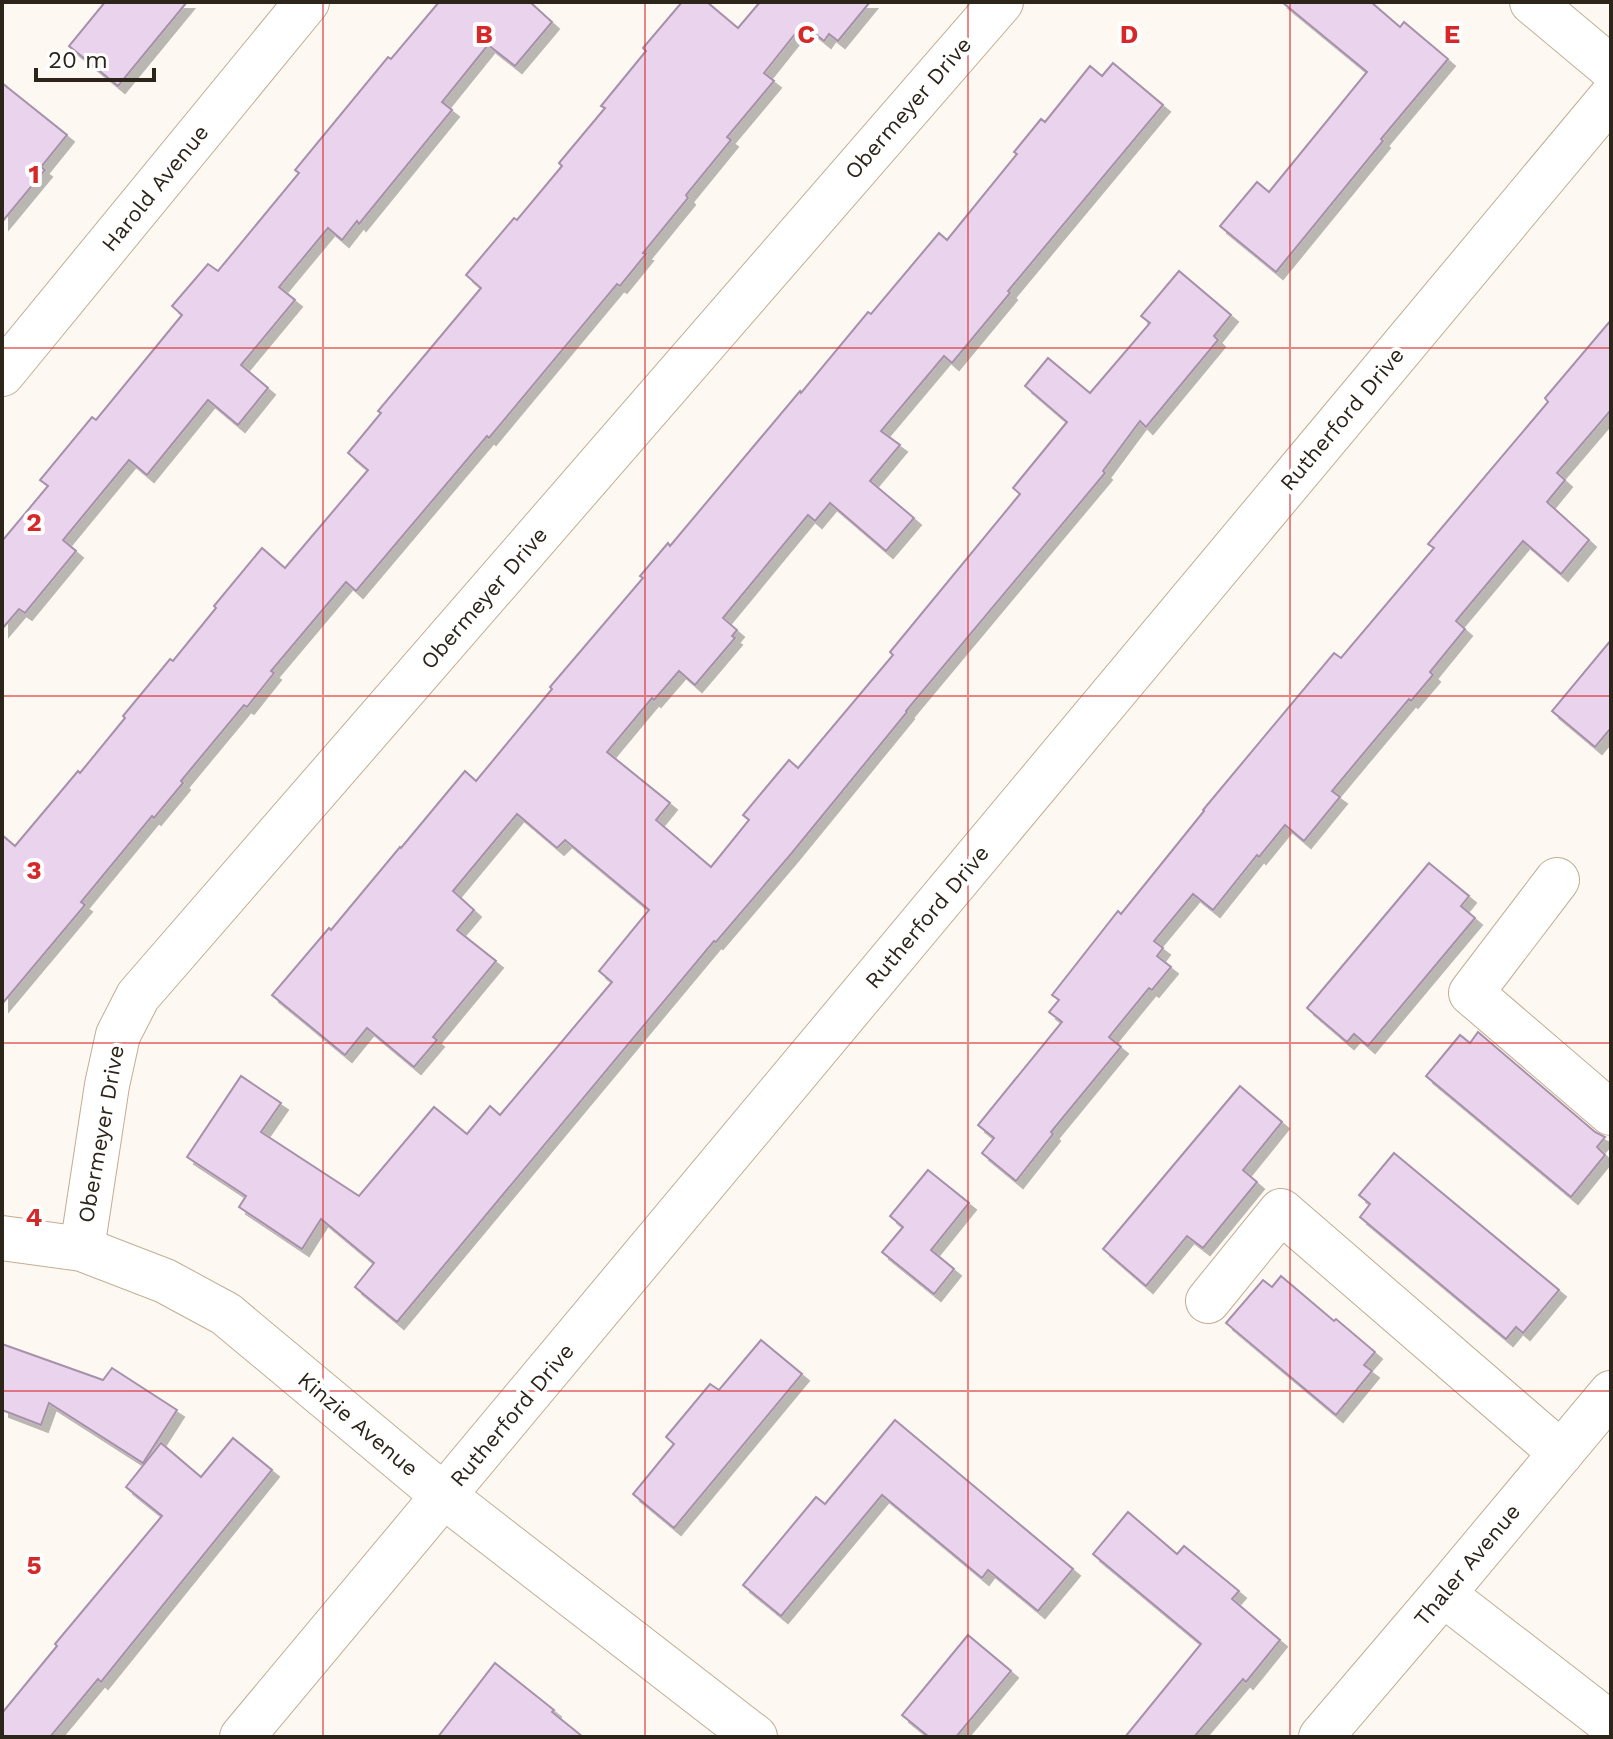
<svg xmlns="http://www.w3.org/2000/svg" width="1613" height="1739" font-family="'Work Sans',sans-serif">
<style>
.building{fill:#ead3ed;stroke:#a791aa;stroke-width:2;filter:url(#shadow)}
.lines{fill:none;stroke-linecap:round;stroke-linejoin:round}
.minor-casing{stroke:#c4ad93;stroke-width:46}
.minor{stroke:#fff;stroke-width:44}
.grid{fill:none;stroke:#d62828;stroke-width:2;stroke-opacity:0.55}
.labels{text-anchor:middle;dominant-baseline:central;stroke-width:8;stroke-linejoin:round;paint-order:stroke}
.street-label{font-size:22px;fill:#2d241a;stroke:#fff}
.grid-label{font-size:26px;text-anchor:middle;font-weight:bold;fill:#d62828;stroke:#fff;stroke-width:8;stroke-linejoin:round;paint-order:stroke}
</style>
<defs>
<filter id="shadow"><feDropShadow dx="7" dy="7" stdDeviation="0" flood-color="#0004"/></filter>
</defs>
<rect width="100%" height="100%" fill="#fdf8f2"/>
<g class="building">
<path d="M105 2H187L118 86 69 46Z"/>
<path d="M439 2H530L552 22 515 66 488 45 442 102 452 110 359 224 357 221 342 240 328 228 279 287 295 300 241 365 268 388 238 425 208 400 147 475 129 460 63 540 76 551 25 613 19 609 2 629V541L48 486 40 480 92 417 96 420 182 315 172 306 208 264 218 271 299 173 295 170 388 57 391 59Z"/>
<path d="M682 2H707L738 28 760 2H870L838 41 829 34 824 41 803 24 764 73 774 81 727 137 731 140 686 195 688 198 643 253 646 254 620 286 617 284 489 438 487 436 356 591 346 582 271 671 274 673 247 707 244 705 181 781 183 783 154 818 152 816 81 902 85 905 2 1004V835L15 846 78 771 80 773 125 718 123 716 170 659 173 661 216 608 214 606 262 548 285 568 368 470 348 453 381 413 378 411 481 288 466 275 514 218 517 220 562 166 559 163 605 108 601 106 646 51 643 48Z"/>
<path d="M1282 2H1371L1400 27 1404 22 1448 59 1381 139 1383 141 1276 272 1220 226 1257 182 1269 192 1367 72Z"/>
<path d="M1113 63 1163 105 1008 291 1010 293 952 363 944 356 881 431 900 445 870 481 914 518 886 551 830 503 815 521 808 515 723 618 737 630 732 636 735 638 695 685 679 671 654 700 652 698 607 752 670 803 656 820 711 867 749 820 743 815 789 760 798 768 893 655 890 652 1020 494 1013 488 1067 422 1025 386 1048 358 1090 393 1150 323 1141 316 1179 271 1231 315 1214 336 1218 340 1146 427 1140 421 1103 471 1105 473 906 711 907 712 791 854 716 942 714 941 397 1322 355 1287 374 1263 321 1219 302 1249 239 1207 246 1196 187 1157 241 1076 281 1103 261 1132 359 1196 434 1107 467 1134 490 1106 500 1115 612 982 599 971 649 910 565 840 557 848 517 814 453 891 474 910 457 930 496 961 433 1037 437 1040 414 1067 367 1028 345 1055 272 995 329 928 331 930 400 847 401 848 465 771 476 781 552 689 550 687 643 578 640 576 668 543 670 546 800 391 801 393 868 312 871 314 939 233 947 240 1017 154 1014 152 1041 119 1045 122 1090 66 1102 76Z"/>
<path d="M2 83 67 135 41 167 45 170 2 222Z"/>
<path d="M1611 320V410L1557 473 1565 480 1547 502 1589 540 1561 574 1523 541 1456 621 1465 629 1430 672 1433 675 1411 701 1409 699 1332 791 1340 797 1304 841 1285 825 1259 857 1257 855 1213 910 1193 894 1154 941 1163 948 1157 956 1171 967 1152 990 1149 988 1109 1037 1121 1047 1051 1132 1053 1134 1016 1181 982 1153 994 1138 978 1125 1062 1022 1049 1012 1059 1000 1052 995 1118 911 1121 914 1204 811 1203 810 1334 653 1341 658 1434 548 1428 544 1548 402 1545 398Z"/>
<path d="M1611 640V728L1595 747 1552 711Z"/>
<path d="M1429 863 1469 896 1461 906 1475 918 1368 1046 1354 1034 1347 1042 1307 1008Z"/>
<path d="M1478 1032 1595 1132 1605 1137 1597 1147 1605 1155 1571 1197 1426 1076 1460 1035 1470 1043Z"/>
<path d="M1240 1086 1282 1122 1243 1170 1257 1182 1203 1248 1187 1236 1146 1286 1103 1249Z"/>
<path d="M1394 1153 1559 1290 1523 1333 1516 1327 1506 1339 1360 1217 1370 1204 1359 1195Z"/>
<path d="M928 1170 969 1203 931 1250 954 1269 934 1294 882 1252 903 1227 890 1216Z"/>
<path d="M1281 1276 1334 1321 1336 1319 1375 1352 1364 1365 1372 1371 1336 1415 1226 1323 1263 1280 1272 1287Z"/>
<path d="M761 1340 802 1374 674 1528 633 1494 674 1444 666 1437 710 1384 719 1390Z"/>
<path d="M2 1344 103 1380 112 1368 177 1410 143 1463 49 1403 41 1425 2 1410Z"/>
<path d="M895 1420 1073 1569 1038 1611 988 1570 982 1578 882 1495 781 1616 743 1585 816 1497 825 1504Z"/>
<path d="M233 1438 272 1470 101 1682 98 1679 50 1737H2V1713L57 1646 55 1644 162 1516 126 1487 161 1443 201 1477Z"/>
<path d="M1128 1512 1177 1554 1184 1546 1239 1591 1232 1599 1280 1640 1246 1682 1243 1679 1194 1737H1125L1201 1644 1093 1554Z"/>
<path d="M968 1635 1011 1671 956 1737H929L902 1715Z"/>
<path d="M495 1663 554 1710 552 1712 583 1737H438Z"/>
</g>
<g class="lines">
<defs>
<g id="minor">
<path d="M1532 2 1611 68"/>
<path d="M2 374 307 2"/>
<path d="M1557 880 1471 993 1611 1113"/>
<path d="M2 1238 82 1249 165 1281 226 1314 444 1496 755 1737"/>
<path d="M82 1249 107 1085 118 1035 138 996 1001 2"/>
<path d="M1208 1301 1281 1211 1561 1453"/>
<path d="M1443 1594 1611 1724"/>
<path d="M242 1737 1611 97"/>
<path d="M1321 1737 1443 1594 1611 1393"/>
</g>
</defs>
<use href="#minor" class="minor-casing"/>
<use href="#minor" class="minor"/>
</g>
<path class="grid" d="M323 2V1737M645 2V1737M968 2V1737M1290 2V1737M2 348H1611M2 696H1611M2 1043H1611M2 1391H1611"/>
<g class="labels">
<g class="street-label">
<text transform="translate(908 108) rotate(-49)">Obermeyer Drive</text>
<text transform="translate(155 188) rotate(-51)">Harold Avenue</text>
<text transform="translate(1342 419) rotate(-50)">Rutherford Drive</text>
<text transform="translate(484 598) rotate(-49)">Obermeyer Drive</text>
<text transform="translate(927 917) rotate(-50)">Rutherford Drive</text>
<text transform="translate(101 1134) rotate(-80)">Obermeyer Drive</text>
<text transform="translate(512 1415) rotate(-50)">Rutherford Drive</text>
<text transform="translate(358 1424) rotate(40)">Kinzie Avenue</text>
<text transform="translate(1467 1565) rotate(-50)">Thaler Avenue</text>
</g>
</g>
<g class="grid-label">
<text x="484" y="43">B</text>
<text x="806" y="43">C</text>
<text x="1129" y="43">D</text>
<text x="1452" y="43">E</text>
<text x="34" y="183">1</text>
<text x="34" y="531">2</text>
<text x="34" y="879">3</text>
<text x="34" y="1226">4</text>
<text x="34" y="1574">5</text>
</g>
<rect width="1613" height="1739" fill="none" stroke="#2d241a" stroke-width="8"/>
<path d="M36 68v12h118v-12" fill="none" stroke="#2d241a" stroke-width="4"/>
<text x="48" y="68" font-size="24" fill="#2d241a" stroke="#ffffff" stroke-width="6" paint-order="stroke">20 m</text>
</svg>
